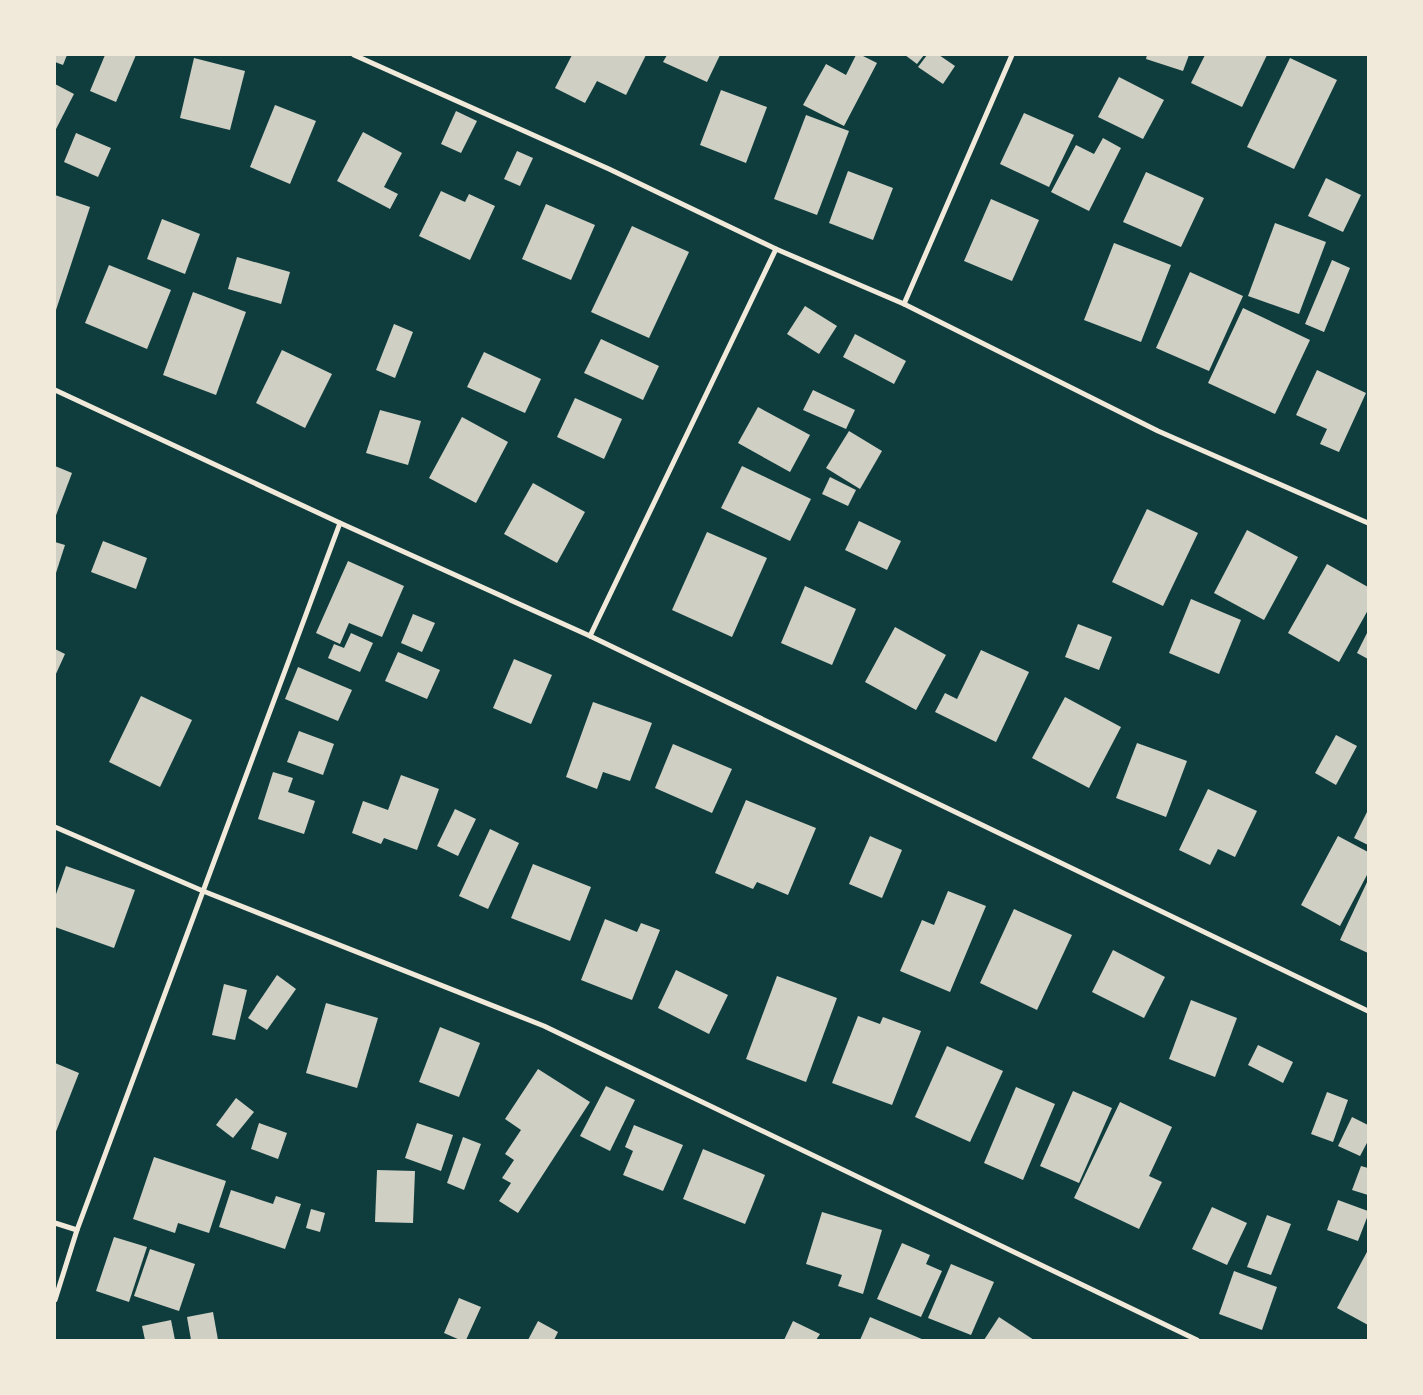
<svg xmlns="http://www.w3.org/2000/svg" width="1423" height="1395" font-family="Raleway,sans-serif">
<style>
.building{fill:#cfcfc3}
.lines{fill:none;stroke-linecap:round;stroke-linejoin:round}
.minor{stroke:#f1e9da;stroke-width:5}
</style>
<rect width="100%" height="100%" fill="#0f3d3e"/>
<g class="building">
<path d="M55 55H67L63 65 55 62Z"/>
<path d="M105 55H136L116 102 90 91Z"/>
<path d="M572 55H646L626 95 597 81 585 103 555 88Z"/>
<path d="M667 55H720L707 82 663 62Z"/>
<path d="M856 55H861L877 63 844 126 803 105 826 64 846 75Z"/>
<path d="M905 55H924L917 64Z"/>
<path d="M927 55H939L955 66 943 84 918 67Z"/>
<path d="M1147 55H1189L1183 71 1146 59Z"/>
<path d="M1205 55H1267L1242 107 1191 83Z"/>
<path d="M194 58 245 71 230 130 180 118Z"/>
<path d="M1290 58 1337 80 1294 169 1247 147Z"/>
<path d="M1119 77 1164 100 1143 139 1098 117Z"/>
<path d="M55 84 74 94 55 131Z"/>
<path d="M721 90 767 107 746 163 700 145Z"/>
<path d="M275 105 316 121 290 184 250 167Z"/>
<path d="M456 111 477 121 461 153 441 144Z"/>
<path d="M1024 113 1074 135 1049 187 1000 164Z"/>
<path d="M806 115 849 131 817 215 774 199Z"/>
<path d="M363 132 402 153 384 187 398 194 390 209 337 181Z"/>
<path d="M76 133 111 148 98 177 64 162Z"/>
<path d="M1103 138 1121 148 1089 211 1051 192 1076 145 1094 154Z"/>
<path d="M517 151 533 158 520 186 504 179Z"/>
<path d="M848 171 893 188 873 240 829 223Z"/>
<path d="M1146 172 1204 198 1181 247 1123 222Z"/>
<path d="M1326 178 1361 195 1343 232 1308 216Z"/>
<path d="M441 191 465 202 469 194 495 206 470 260 419 236Z"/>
<path d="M55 195 90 207 55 313Z"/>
<path d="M991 199 1039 220 1012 281 964 261Z"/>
<path d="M546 204 595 225 571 280 522 259Z"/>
<path d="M162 219 200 234 185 274 147 259Z"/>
<path d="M1275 223 1326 242 1299 314 1248 296Z"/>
<path d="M632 226 689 252 649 338 591 312Z"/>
<path d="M1114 243 1171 265 1141 342 1084 320Z"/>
<path d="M237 257 290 272 281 304 228 289Z"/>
<path d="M1332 260 1350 268 1324 332 1305 324Z"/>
<path d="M109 265 171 290 147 349 85 323Z"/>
<path d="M1190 272 1243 296 1209 371 1156 348Z"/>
<path d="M193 292 246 312 216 395 163 375Z"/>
<path d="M805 306 837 326 819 354 787 334Z"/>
<path d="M1243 308 1310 340 1275 414 1208 383Z"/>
<path d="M394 324 413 332 395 378 376 370Z"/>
<path d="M855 334 906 361 894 384 843 357Z"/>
<path d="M601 339 659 366 643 400 584 373Z"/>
<path d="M282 350 332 374 305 428 256 403Z"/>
<path d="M484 352 541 379 525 413 467 387Z"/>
<path d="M1317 370 1366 393 1339 452 1320 444 1327 429 1296 415Z"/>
<path d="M813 390 855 410 846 429 803 410Z"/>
<path d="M575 398 622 419 604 459 557 437Z"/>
<path d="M758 407 810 435 790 472 738 443Z"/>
<path d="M380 410 421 421 408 465 366 453Z"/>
<path d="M462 417 508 442 476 503 429 478Z"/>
<path d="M849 431 882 451 860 489 826 468Z"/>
<path d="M55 466 72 473 55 518Z"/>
<path d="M742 466 811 499 790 541 721 508Z"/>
<path d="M830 477 856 490 848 506 822 494Z"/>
<path d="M533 483 585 512 557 563 504 534Z"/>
<path d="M1147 509 1198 533 1163 606 1112 582Z"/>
<path d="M859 521 901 541 887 570 845 550Z"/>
<path d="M1247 530 1298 557 1264 620 1214 593Z"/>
<path d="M707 532 767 558 732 637 672 610Z"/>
<path d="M103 541 147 558 136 589 91 572Z"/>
<path d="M55 542 65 545 55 576Z"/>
<path d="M348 561 404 586 382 637 349 623 340 644 316 633Z"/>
<path d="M1327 564 1368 587V610L1339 662 1288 633Z"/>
<path d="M805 586 856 609 832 665 781 643Z"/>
<path d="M1191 599 1241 620 1219 674 1169 653Z"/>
<path d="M413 614 435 623 422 652 401 643Z"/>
<path d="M1078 624 1112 637 1099 670 1065 657Z"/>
<path d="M895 627 946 655 916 710 865 682Z"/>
<path d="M1368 631V659L1357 653Z"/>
<path d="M351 633 373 643 360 672 328 658 334 644 344 648Z"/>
<path d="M55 649 65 654 55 676Z"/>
<path d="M981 650 1029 672 996 742 935 712 945 693 957 699Z"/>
<path d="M398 652 440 670 427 699 385 681Z"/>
<path d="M514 659 552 675 531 724 493 708Z"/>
<path d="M298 667 352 690 338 721 285 699Z"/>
<path d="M141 696 192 720 160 787 109 762Z"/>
<path d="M1065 697 1121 727 1089 788 1032 758Z"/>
<path d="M593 702 652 723 630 781 603 772 597 789 566 777Z"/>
<path d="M299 731 334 744 323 775 287 762Z"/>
<path d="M1336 735 1357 746 1336 785 1315 773Z"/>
<path d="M1137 743 1187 761 1166 817 1116 798Z"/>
<path d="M673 744 732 769 712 813 655 788Z"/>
<path d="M273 772 293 778 288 792 315 801 304 834 258 819Z"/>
<path d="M401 775 439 789 417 850 384 838 381 844 352 833 363 801 388 810Z"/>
<path d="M1208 789 1257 811 1235 857 1218 849 1210 865 1179 850Z"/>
<path d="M746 800 816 828 788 895 757 882 753 889 715 873Z"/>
<path d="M455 809 476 819 458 856 437 846Z"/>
<path d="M1368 810V845L1354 838Z"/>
<path d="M490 829 519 843 488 909 459 896Z"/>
<path d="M870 836 902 850 882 898 849 884Z"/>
<path d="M1338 836 1368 852V873L1340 926 1301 905Z"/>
<path d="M533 864 591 887 570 941 511 918Z"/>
<path d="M66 866 135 890 114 948 55 927V897Z"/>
<path d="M1368 880V953L1340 940Z"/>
<path d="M948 891 986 906 950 992 900 971 922 920 934 925Z"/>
<path d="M1014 909 1072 935 1037 1010 980 983Z"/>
<path d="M605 919 637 932 641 923 660 930 632 1000 581 980Z"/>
<path d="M1113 950 1165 977 1144 1018 1092 992Z"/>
<path d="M676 970 728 995 709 1034 658 1008Z"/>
<path d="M277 975 296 989 267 1030 248 1018Z"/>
<path d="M777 976 837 998 806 1082 746 1059Z"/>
<path d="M224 984 247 990 235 1040 212 1035Z"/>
<path d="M1191 1000 1237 1018 1215 1077 1169 1059Z"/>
<path d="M326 1003 378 1018 357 1088 306 1073Z"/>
<path d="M858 1016 880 1024 883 1017 921 1031 892 1105 832 1083Z"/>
<path d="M440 1027 480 1043 459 1097 419 1082Z"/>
<path d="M1258 1045 1293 1062 1283 1083 1248 1065Z"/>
<path d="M947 1046 1003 1071 970 1142 915 1117Z"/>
<path d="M55 1063 79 1073 55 1134Z"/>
<path d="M538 1069 590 1102 518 1213 499 1201 511 1183 502 1178 514 1160 505 1154 521 1130 505 1119Z"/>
<path d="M606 1086 635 1100 610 1151 580 1136Z"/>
<path d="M1016 1087 1055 1104 1023 1180 984 1163Z"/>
<path d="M1073 1091 1112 1108 1079 1183 1040 1166Z"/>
<path d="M1327 1092 1348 1100 1333 1142 1311 1134Z"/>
<path d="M236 1098 254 1112 233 1138 216 1125Z"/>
<path d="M1120 1102 1172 1127 1149 1176 1162 1182 1139 1229 1074 1198Z"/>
<path d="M1352 1117 1368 1125V1141L1360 1156 1338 1146Z"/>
<path d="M259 1123 287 1133 278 1159 251 1149Z"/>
<path d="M417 1123 453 1135 441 1171 405 1158Z"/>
<path d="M634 1125 683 1145 663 1191 623 1175 633 1151 625 1147Z"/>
<path d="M463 1137 481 1144 464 1190 447 1183Z"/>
<path d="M703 1149 765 1175 745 1224 683 1199Z"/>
<path d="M154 1157 226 1181 209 1233 178 1223 175 1233 133 1219Z"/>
<path d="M1361 1166 1368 1168V1195L1352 1190Z"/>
<path d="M377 1170 415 1171 413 1223 375 1222Z"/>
<path d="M231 1190 273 1204 276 1196 301 1204 285 1249 219 1227Z"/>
<path d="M1338 1200 1368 1211V1215L1358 1241 1327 1230Z"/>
<path d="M1212 1207 1247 1223 1227 1265 1192 1249Z"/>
<path d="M311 1209 325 1213 320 1232 306 1228Z"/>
<path d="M822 1212 882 1230 863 1294 838 1286 842 1275 806 1264Z"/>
<path d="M1267 1215 1291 1224 1271 1275 1247 1267Z"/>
<path d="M114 1237 147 1247 129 1302 96 1291Z"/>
<path d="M902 1243 930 1255 926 1264 942 1271 921 1317 877 1299Z"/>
<path d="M150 1249 195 1264 179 1311 134 1296Z"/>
<path d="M1368 1250V1325L1337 1308Z"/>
<path d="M951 1264 994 1282 971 1335 928 1318Z"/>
<path d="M1234 1271 1277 1287 1262 1330 1219 1314Z"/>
<path d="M459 1298 481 1307 466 1340H460L444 1333Z"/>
<path d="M213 1312 218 1340H191L187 1317Z"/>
<path d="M870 1317 924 1340H860Z"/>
<path d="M999 1317 1034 1340H984Z"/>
<path d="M171 1320 175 1340H145L142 1326Z"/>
<path d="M538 1321 558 1332 554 1340H528Z"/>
<path d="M793 1321 820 1334 816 1340H784Z"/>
</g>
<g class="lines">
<g class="minor">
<path d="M354 55 609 169 776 249 904 304 1158 431 1368 523"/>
<path d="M904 304 1012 55"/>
<path d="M55 390 340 523 590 636 1368 1011"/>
<path d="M590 636 776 249"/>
<path d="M55 827 203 891 544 1026 1197 1340"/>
<path d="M55 1223 77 1230"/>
<path d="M55 1300 77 1230 340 523"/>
</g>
</g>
<rect width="1423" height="1395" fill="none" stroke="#f1e9da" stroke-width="112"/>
</svg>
